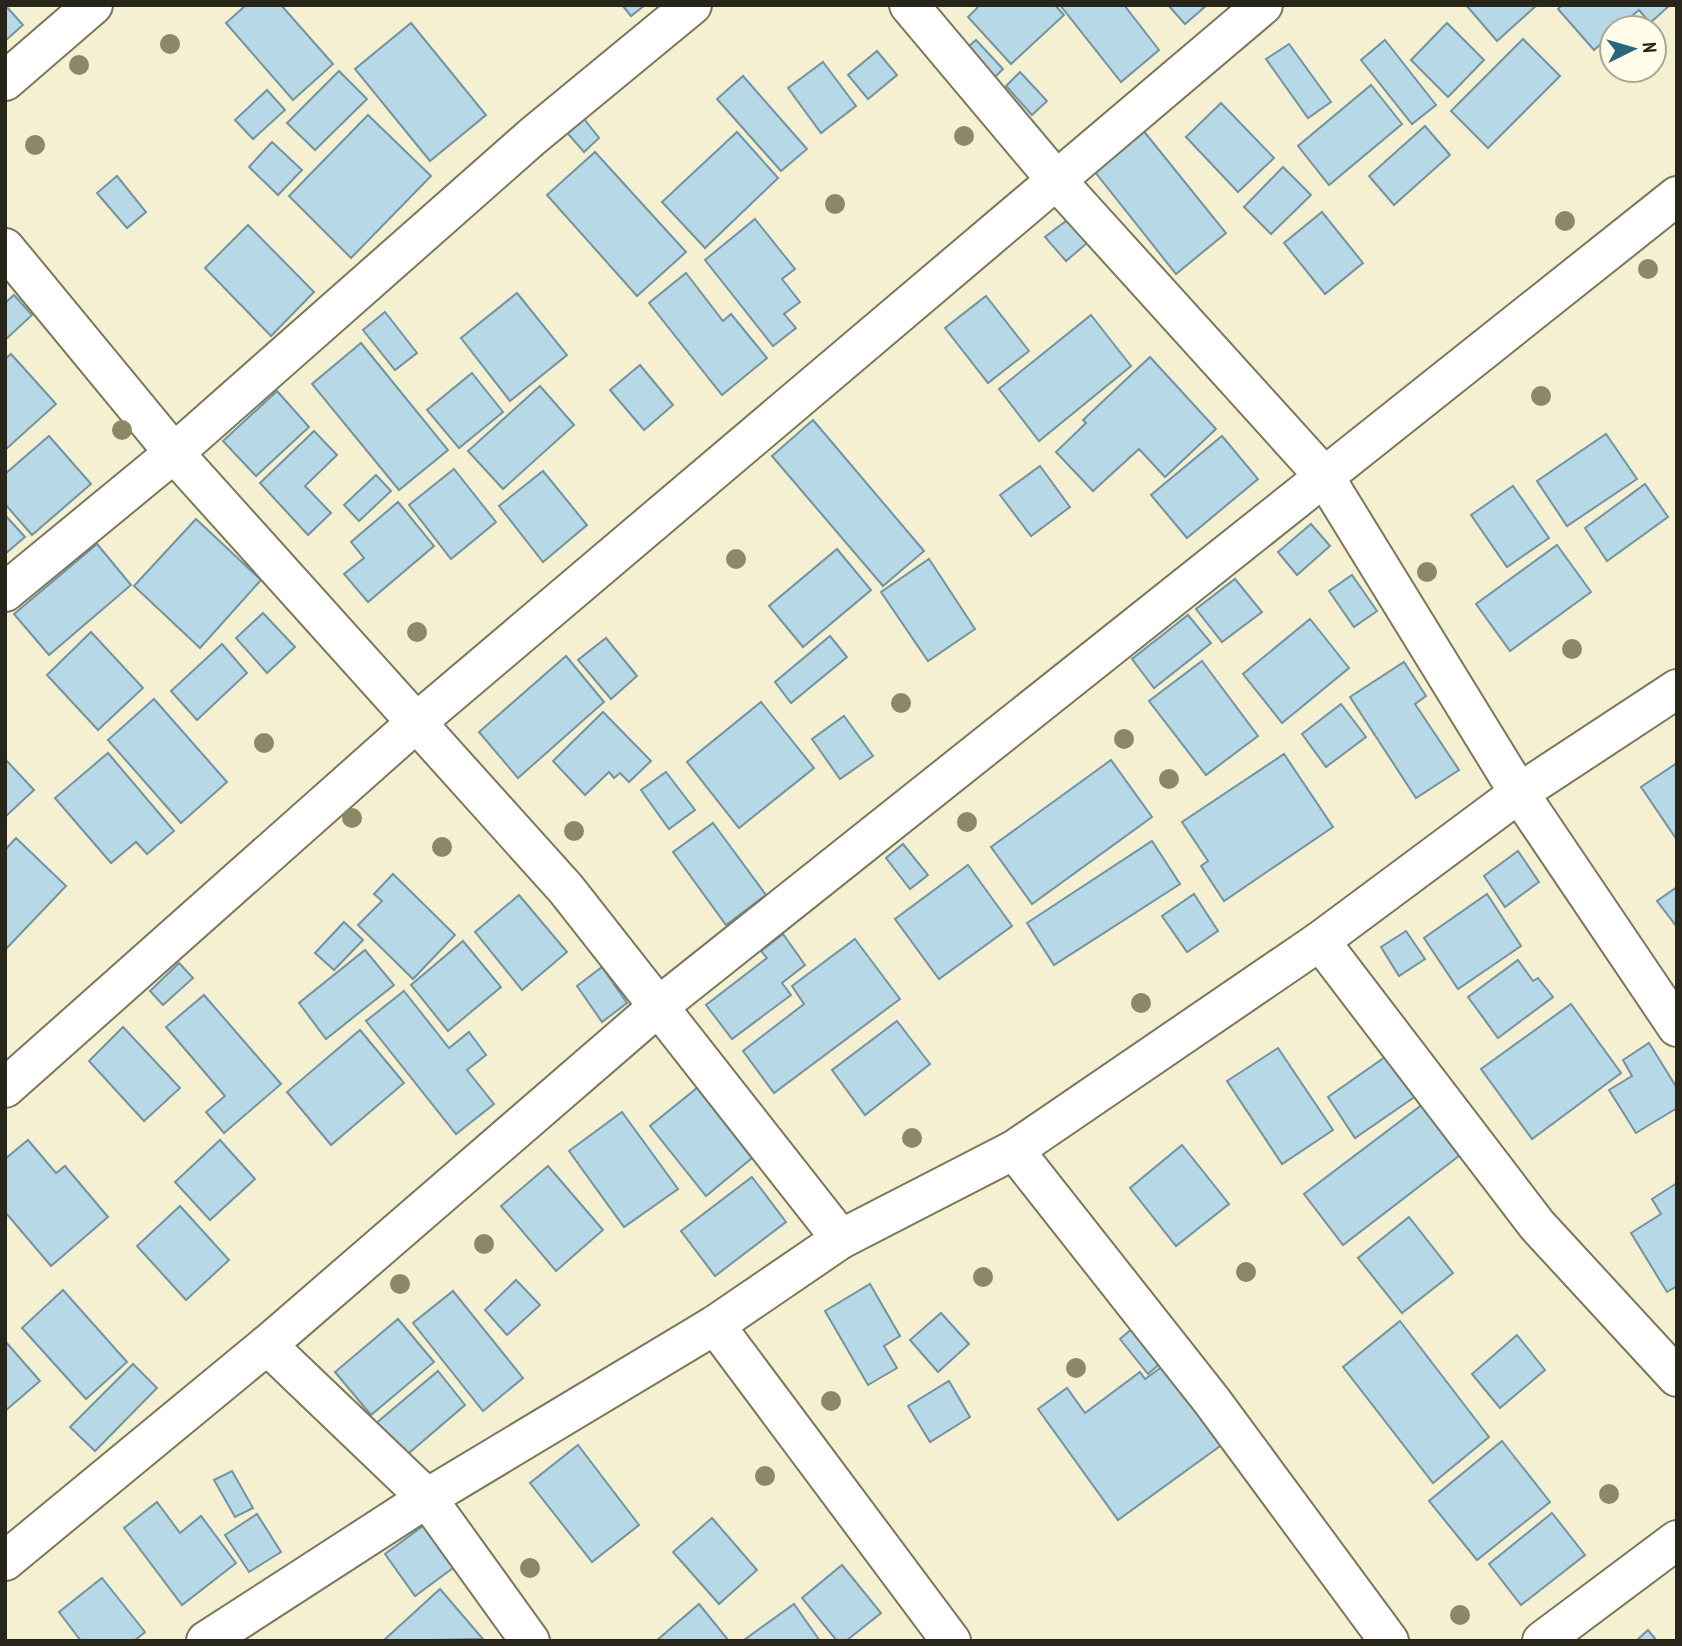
<svg xmlns="http://www.w3.org/2000/svg" width="1682" height="1646" font-family="'PT Sans Narrow',sans-serif">
<style>
.building{fill:#b6d8e7;stroke:#7393a1;stroke-width:2}
.lines{fill:none;stroke-linecap:round;stroke-linejoin:round}
.street-casing{stroke:#7b775b;stroke-width:42}
.street{stroke:#fff;stroke-width:38}
.tree{fill:#8c8766}
</style>
<rect width="100%" height="100%" fill="#f4f0d1"/>
<g class="building">
<path d="M5 5 23 25 5 41Z"/>
<path d="M246 5H281L333 64 293 100 226 23Z"/>
<path d="M622 5H645L631 16Z"/>
<path d="M980 5H1055L1064 15 1011 64 968 17Z"/>
<path d="M1060 5H1124L1159 50 1121 82Z"/>
<path d="M1168 5H1207L1185 24Z"/>
<path d="M1466 5H1537L1497 41Z"/>
<path d="M1562 5H1670L1650 23 1639 10 1618 28H1612V55L1602 43 1594 50 1558 9Z"/>
<path d="M411 23 486 115 430 161 355 69Z"/>
<path d="M1447 23 1484 60 1448 97 1411 60Z"/>
<path d="M1523 39 1560 76 1488 148 1451 111Z"/>
<path d="M976 40 1003 69 987 85 959 55Z"/>
<path d="M1385 40 1436 105 1412 124 1361 60Z"/>
<path d="M1289 44 1331 102 1308 118 1266 59Z"/>
<path d="M877 51 897 75 868 99 848 75Z"/>
<path d="M823 62 856 106 821 133 788 88Z"/>
<path d="M339 71 367 99 315 150 287 123Z"/>
<path d="M1020 72 1047 101 1032 115 1006 86Z"/>
<path d="M743 76 807 149 781 171 717 99Z"/>
<path d="M1371 85 1402 124 1329 185 1298 146Z"/>
<path d="M267 90 285 110 253 139 235 120Z"/>
<path d="M1221 103 1274 158 1238 192 1186 137Z"/>
<path d="M368 115 431 176 351 258 289 196Z"/>
<path d="M581 115 599 138 584 152 564 129Z"/>
<path d="M1138 124 1226 233 1176 274 1095 172 1123 149 1118 141Z"/>
<path d="M1425 126 1450 155 1394 205 1369 176Z"/>
<path d="M737 132 778 178 705 248 662 202Z"/>
<path d="M272 142 302 170 278 195 249 167Z"/>
<path d="M595 152 686 252 637 296 547 195Z"/>
<path d="M1283 167 1311 195 1271 234 1244 207Z"/>
<path d="M117 176 146 212 127 228 97 193Z"/>
<path d="M1322 212 1363 263 1325 294 1284 243Z"/>
<path d="M1074 215 1093 238 1066 261 1045 237Z"/>
<path d="M755 219 795 269 782 279 800 302 784 314 796 328 773 346 705 260Z"/>
<path d="M248 225 314 292 271 336 205 268Z"/>
<path d="M686 273 723 321 731 314 767 358 722 395 649 303Z"/>
<path d="M517 293 567 355 510 401 461 338Z"/>
<path d="M14 295 32 315 5 340V303Z"/>
<path d="M986 296 1029 351 988 383 945 328Z"/>
<path d="M385 312 417 353 395 370 363 330Z"/>
<path d="M1091 315 1131 366 1039 441 999 389Z"/>
<path d="M361 343 448 450 399 490 312 384Z"/>
<path d="M11 354 56 404 5 450V359Z"/>
<path d="M1150 357 1216 429 1165 477 1139 449 1093 491 1056 452 1086 423 1083 420Z"/>
<path d="M640 365 673 405 644 430 610 390Z"/>
<path d="M472 373 503 412 459 448 427 410Z"/>
<path d="M540 386 574 425 503 489 468 451Z"/>
<path d="M277 391 309 427 256 476 223 441Z"/>
<path d="M813 420 924 551 883 586 772 456Z"/>
<path d="M314 431 337 455 305 486 331 513 308 535 260 483Z"/>
<path d="M1606 434 1637 479 1567 526 1537 481Z"/>
<path d="M49 436 91 484 32 535 5 504V474Z"/>
<path d="M1222 436 1258 479 1187 538 1151 495Z"/>
<path d="M1040 466 1070 507 1031 536 1000 495Z"/>
<path d="M454 469 496 522 451 559 409 505Z"/>
<path d="M543 471 587 525 543 562 499 506Z"/>
<path d="M376 475 391 491 359 521 344 505Z"/>
<path d="M1645 484 1668 517 1607 561 1585 528Z"/>
<path d="M1513 486 1549 538 1507 567 1471 515Z"/>
<path d="M398 502 434 546 368 602 344 574 364 558 351 542Z"/>
<path d="M5 515 25 537 5 554Z"/>
<path d="M196 519 261 580 200 648 134 586Z"/>
<path d="M1311 524 1330 546 1297 575 1278 552Z"/>
<path d="M97 544 131 585 49 655 14 614Z"/>
<path d="M1557 545 1591 592 1510 651 1476 604Z"/>
<path d="M837 549 871 590 803 647 769 606Z"/>
<path d="M929 559 975 629 928 661 881 592Z"/>
<path d="M1352 575 1377 611 1354 627 1329 591Z"/>
<path d="M1235 579 1262 612 1222 642 1196 609Z"/>
<path d="M263 613 295 647 267 673 236 638Z"/>
<path d="M1188 615 1211 643 1154 688 1132 659Z"/>
<path d="M1310 619 1349 668 1282 723 1243 674Z"/>
<path d="M91 632 143 688 98 730 47 675Z"/>
<path d="M830 636 847 657 791 703 775 682Z"/>
<path d="M606 638 637 676 611 699 578 660Z"/>
<path d="M222 644 247 673 197 720 171 691Z"/>
<path d="M566 656 604 702 518 778 479 732Z"/>
<path d="M1202 661 1258 736 1206 775 1149 701Z"/>
<path d="M1404 662 1426 696 1415 704 1459 770 1416 798 1350 697Z"/>
<path d="M154 699 227 782 181 823 108 740Z"/>
<path d="M761 702 814 768 739 828 687 762Z"/>
<path d="M1341 704 1366 737 1326 767 1302 734Z"/>
<path d="M603 712 651 761 629 782 620 773 614 778 609 772 585 795 553 761Z"/>
<path d="M844 716 873 756 840 779 812 739Z"/>
<path d="M108 753 174 831 147 854 136 842 111 863 55 798Z"/>
<path d="M1284 754 1333 827 1224 901 1201 866 1208 861 1182 822Z"/>
<path d="M5 759 34 790 5 817Z"/>
<path d="M1111 760 1152 817 1032 904 991 847Z"/>
<path d="M1677 763V840L1641 787Z"/>
<path d="M666 772 695 810 669 829 641 790Z"/>
<path d="M713 823 766 895 726 925 673 852Z"/>
<path d="M16 838 66 886 5 950V850Z"/>
<path d="M1152 841 1180 884 1054 965 1027 923Z"/>
<path d="M903 844 928 875 910 889 886 858Z"/>
<path d="M1518 851 1539 882 1505 907 1484 876Z"/>
<path d="M968 865 1012 926 939 979 895 919Z"/>
<path d="M393 874 455 935 413 979 358 925 382 901 374 894Z"/>
<path d="M1677 887V927L1657 901Z"/>
<path d="M1194 894 1218 931 1187 952 1162 916Z"/>
<path d="M1487 894 1521 946 1458 989 1424 938Z"/>
<path d="M519 895 567 952 522 990 475 932Z"/>
<path d="M344 922 363 940 334 970 315 953Z"/>
<path d="M1406 931 1425 959 1399 976 1381 947Z"/>
<path d="M783 934 805 965 782 983 791 995 732 1039 706 1005 767 958 761 951Z"/>
<path d="M855 939 900 999 774 1093 743 1051 804 1004 792 986Z"/>
<path d="M463 941 501 987 448 1031 411 985Z"/>
<path d="M365 950 394 985 326 1039 299 1003Z"/>
<path d="M1518 960 1533 981 1538 978 1553 997 1498 1038 1468 997Z"/>
<path d="M179 963 193 978 163 1005 150 991Z"/>
<path d="M602 967 627 1003 602 1022 577 986Z"/>
<path d="M404 991 449 1048 469 1032 486 1055 467 1070 494 1104 456 1134 366 1021Z"/>
<path d="M204 995 281 1084 224 1133 206 1112 225 1096 166 1027Z"/>
<path d="M1571 1004 1621 1073 1532 1139 1481 1069Z"/>
<path d="M897 1021 930 1064 865 1115 832 1070Z"/>
<path d="M123 1027 180 1088 144 1121 89 1061Z"/>
<path d="M360 1030 404 1083 331 1145 287 1092Z"/>
<path d="M1649 1043 1677 1088V1108L1636 1133 1609 1090 1632 1076 1623 1060Z"/>
<path d="M1278 1048 1333 1130 1282 1164 1227 1081Z"/>
<path d="M1388 1055 1416 1096 1355 1138 1328 1097Z"/>
<path d="M697 1088 752 1158 706 1196 650 1126Z"/>
<path d="M1427 1101 1464 1152 1343 1245 1304 1194Z"/>
<path d="M622 1112 678 1189 624 1227 569 1151Z"/>
<path d="M28 1140 56 1173 65 1166 108 1217 51 1266 5 1212V1159Z"/>
<path d="M220 1140 255 1179 210 1220 175 1182Z"/>
<path d="M1182 1145 1229 1204 1176 1246 1130 1188Z"/>
<path d="M548 1166 603 1230 556 1271 501 1206Z"/>
<path d="M752 1177 786 1222 715 1276 681 1231Z"/>
<path d="M1677 1183V1286L1667 1292 1631 1233 1661 1214 1652 1199Z"/>
<path d="M180 1206 229 1260 186 1300 137 1246Z"/>
<path d="M1409 1217 1453 1273 1402 1313 1358 1258Z"/>
<path d="M516 1280 540 1305 507 1335 485 1310Z"/>
<path d="M870 1284 900 1336 884 1346 897 1368 868 1385 825 1311Z"/>
<path d="M63 1290 127 1362 86 1399 22 1328Z"/>
<path d="M453 1291 523 1378 483 1411 413 1323Z"/>
<path d="M941 1313 969 1344 938 1372 910 1340Z"/>
<path d="M398 1319 434 1362 371 1415 335 1372Z"/>
<path d="M1141 1321 1170 1355 1148 1374 1120 1339Z"/>
<path d="M1400 1321 1489 1437 1433 1483 1343 1367Z"/>
<path d="M1517 1335 1545 1370 1500 1408 1472 1374Z"/>
<path d="M5 1341 40 1381 5 1411Z"/>
<path d="M1170 1361 1227 1441 1118 1520 1038 1409 1067 1388 1085 1413 1140 1372 1145 1379Z"/>
<path d="M133 1364 157 1388 95 1451 70 1427Z"/>
<path d="M438 1371 465 1405 402 1459 374 1425Z"/>
<path d="M949 1381 970 1417 930 1442 908 1406Z"/>
<path d="M1502 1441 1550 1502 1477 1560 1429 1501Z"/>
<path d="M578 1445 639 1525 592 1562 530 1483Z"/>
<path d="M232 1471 253 1508 235 1517 214 1480Z"/>
<path d="M157 1502 180 1533 201 1516 236 1563 182 1605 124 1528Z"/>
<path d="M1552 1513 1585 1555 1521 1605 1489 1564Z"/>
<path d="M257 1514 281 1552 249 1572 225 1535Z"/>
<path d="M712 1518 757 1570 719 1604 673 1552Z"/>
<path d="M423 1526 453 1568 415 1596 385 1554Z"/>
<path d="M842 1565 881 1613 846 1641H837L802 1598Z"/>
<path d="M102 1578 145 1632 134 1641H81L59 1612Z"/>
<path d="M440 1589 483 1639 383 1641Z"/>
<path d="M699 1604 729 1641H656Z"/>
<path d="M794 1604 820 1641H744V1640Z"/>
<path d="M1648 1630 1657 1641H1636Z"/>
</g>
<g class="lines">
<defs>
<g id="street">
<path d="M909 5 1057 181 1324 476 1519 793 1677 1027"/>
<path d="M5 81 93 5"/>
<path d="M5 248 174 453 566 889 841 1239"/>
<path d="M5 592 174 453 533 136 692 5"/>
<path d="M1320 941 1537 1225 1677 1377"/>
<path d="M5 1088 418 721 1263 5"/>
<path d="M1014 1150 1212 1401 1389 1641"/>
<path d="M715 1325 951 1641"/>
<path d="M267 1345 427 1498 530 1641"/>
<path d="M5 1561 267 1345 659 1006 1677 196"/>
<path d="M206 1641 427 1498 715 1325 841 1239 1014 1150 1320 941 1519 793 1677 689"/>
<path d="M1542 1641 1677 1540"/>
</g>
</defs>
<use href="#street" class="street-casing"/>
<use href="#street" class="street"/>
</g>
<g class="tree">
<circle cx="170" cy="44" r="10"/>
<circle cx="79" cy="65" r="10"/>
<circle cx="964" cy="136" r="10"/>
<circle cx="35" cy="145" r="10"/>
<circle cx="835" cy="204" r="10"/>
<circle cx="1565" cy="221" r="10"/>
<circle cx="1648" cy="269" r="10"/>
<circle cx="1541" cy="396" r="10"/>
<circle cx="122" cy="430" r="10"/>
<circle cx="736" cy="559" r="10"/>
<circle cx="1427" cy="572" r="10"/>
<circle cx="417" cy="632" r="10"/>
<circle cx="1572" cy="649" r="10"/>
<circle cx="901" cy="703" r="10"/>
<circle cx="1124" cy="739" r="10"/>
<circle cx="264" cy="743" r="10"/>
<circle cx="1169" cy="779" r="10"/>
<circle cx="352" cy="818" r="10"/>
<circle cx="967" cy="822" r="10"/>
<circle cx="574" cy="831" r="10"/>
<circle cx="442" cy="847" r="10"/>
<circle cx="1141" cy="1003" r="10"/>
<circle cx="912" cy="1138" r="10"/>
<circle cx="484" cy="1244" r="10"/>
<circle cx="1246" cy="1272" r="10"/>
<circle cx="983" cy="1277" r="10"/>
<circle cx="400" cy="1284" r="10"/>
<circle cx="1076" cy="1368" r="10"/>
<circle cx="831" cy="1401" r="10"/>
<circle cx="765" cy="1476" r="10"/>
<circle cx="1609" cy="1494" r="10"/>
<circle cx="530" cy="1568" r="10"/>
<circle cx="1460" cy="1615" r="10"/>
</g>
<rect width="1682" height="1646" fill="none" stroke="#28261b" stroke-width="14"/>
<g transform="translate(1633 49) rotate(85)"><circle r="33" fill="#fffdea" stroke="#a9a797" stroke-width="2"/>
<path d="M0-5L12 26L0 18L-12 26Z" fill="#2a667d"/>
<text y="-10" font-size="19" font-weight="bold" text-anchor="middle" fill="#28261b">N</text>
</g>
</svg>
